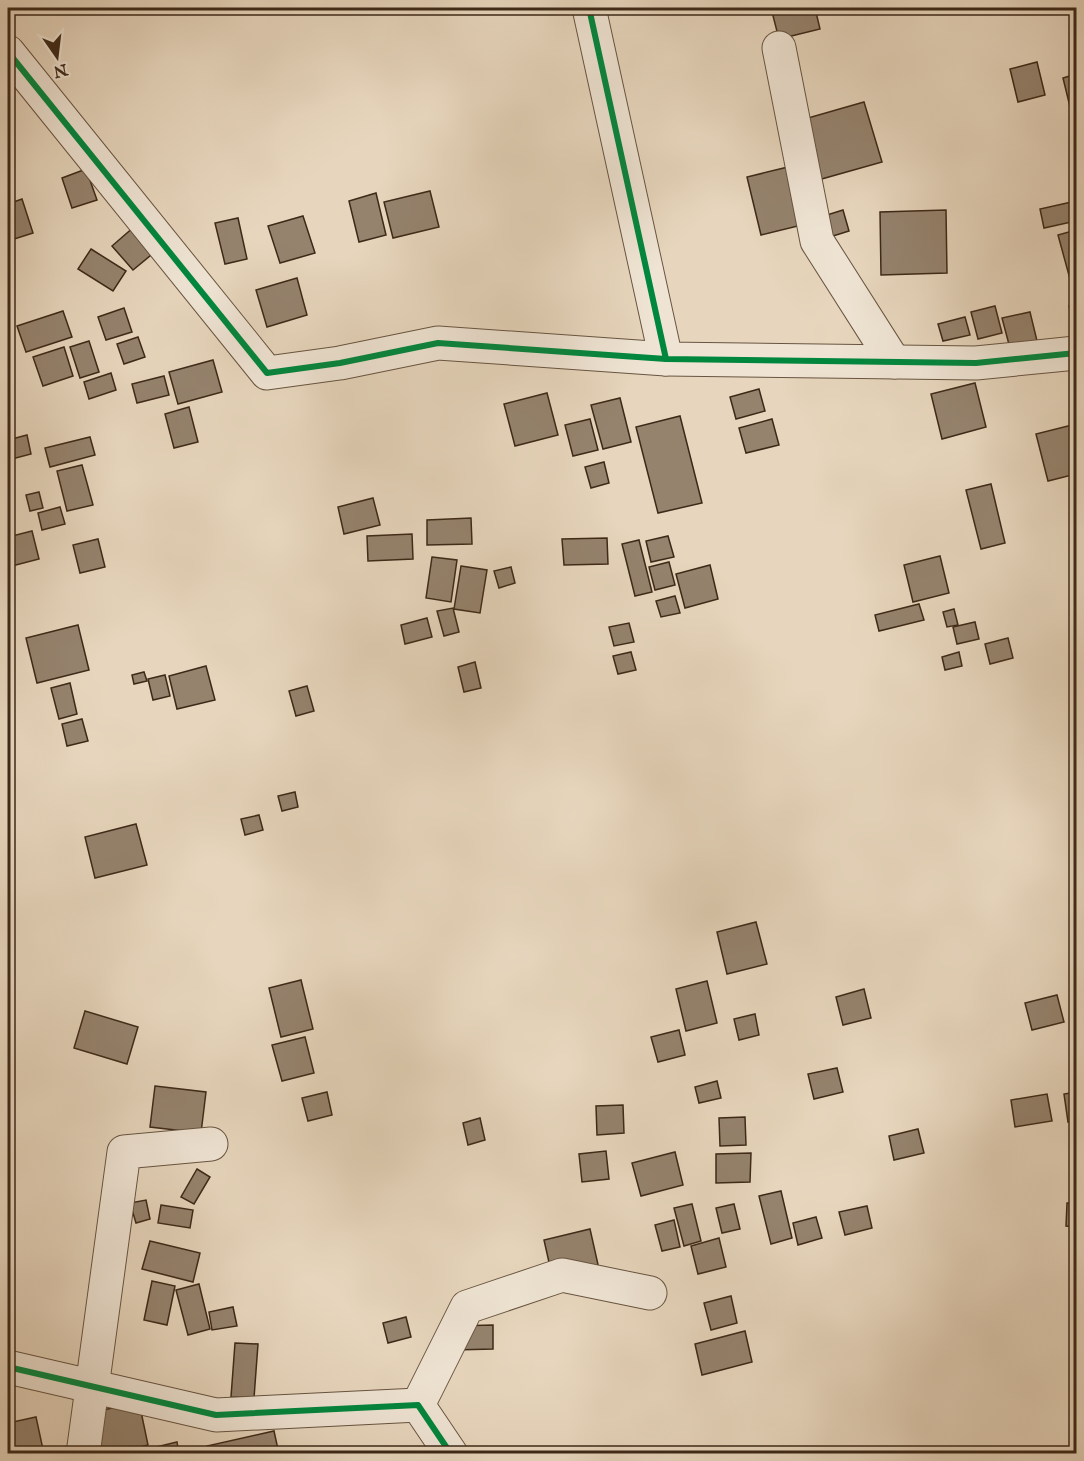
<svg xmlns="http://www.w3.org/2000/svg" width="1084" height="1461" font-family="'IM FELL English',serif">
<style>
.building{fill:#95836e;stroke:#3d2918;stroke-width:1.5}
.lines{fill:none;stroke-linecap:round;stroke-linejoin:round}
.minor-casing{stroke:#685441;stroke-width:35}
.minor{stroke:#efe4d4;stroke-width:33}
.cycleway-casing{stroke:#efe4d4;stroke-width:10}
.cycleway{stroke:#00873e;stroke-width:6}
</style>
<rect width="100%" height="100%" fill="#e7d6bd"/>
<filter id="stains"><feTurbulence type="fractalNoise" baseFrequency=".00333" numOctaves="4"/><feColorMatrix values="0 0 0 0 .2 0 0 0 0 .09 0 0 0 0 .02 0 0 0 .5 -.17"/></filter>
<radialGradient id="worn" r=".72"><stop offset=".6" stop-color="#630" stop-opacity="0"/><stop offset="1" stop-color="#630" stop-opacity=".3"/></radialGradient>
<g class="building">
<path d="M771 8H815L820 29 779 39Z"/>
<path d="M1037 62 1045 95 1018 102 1010 69Z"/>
<path d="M1076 74V109L1071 111 1063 78Z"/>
<path d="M864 102 882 162 818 180 801 120Z"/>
<path d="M788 167 802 225 761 235 747 177Z"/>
<path d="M86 169 97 200 72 208 62 178Z"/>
<path d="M430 191 439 227 393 238 384 202Z"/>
<path d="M376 193 386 235 359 242 349 201Z"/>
<path d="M22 199 33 233 8 241V204Z"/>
<path d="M1076 201V221L1044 228 1040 209Z"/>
<path d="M843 210 849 231 817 241 811 220Z"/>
<path d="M946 210 947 273 881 275 880 212Z"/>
<path d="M303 216 315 253 280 263 268 226Z"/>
<path d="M238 218 247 259 225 264 215 223Z"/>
<path d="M135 226 156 251 133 270 112 246Z"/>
<path d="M1076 230V301L1058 235Z"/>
<path d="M91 249 126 271 113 291 78 269Z"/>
<path d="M297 278 307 315 267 327 256 290Z"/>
<path d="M1076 304V337L1069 306Z"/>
<path d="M995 306 1002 333 978 339 971 312Z"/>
<path d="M124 308 132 332 106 340 98 317Z"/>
<path d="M63 311 72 337 26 352 17 326Z"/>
<path d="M1030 312 1038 345 1011 352 1002 318Z"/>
<path d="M965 317 970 335 943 341 938 324Z"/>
<path d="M138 337 145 357 124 364 117 344Z"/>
<path d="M89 341 99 372 80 378 70 347Z"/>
<path d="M64 347 73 376 43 386 33 357Z"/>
<path d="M213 360 222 392 178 404 169 372Z"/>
<path d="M111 373 116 390 89 399 84 382Z"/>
<path d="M164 376 169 395 137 403 132 384Z"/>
<path d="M975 383 986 427 942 439 931 394Z"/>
<path d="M759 389 765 411 736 419 730 397Z"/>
<path d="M547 393 558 435 515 446 504 404Z"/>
<path d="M620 398 631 442 603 449 591 405Z"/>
<path d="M189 407 198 442 174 448 165 414Z"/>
<path d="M680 416 702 503 658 513 636 427Z"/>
<path d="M590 419 598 450 573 456 565 425Z"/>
<path d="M772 419 779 445 746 453 739 428Z"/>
<path d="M1076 424V474L1048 481 1036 434Z"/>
<path d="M27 435 31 454 8 460V440Z"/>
<path d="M90 437 95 455 50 467 45 448Z"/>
<path d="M604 462 609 483 591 488 585 467Z"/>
<path d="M82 465 93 505 67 511 57 471Z"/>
<path d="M991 484 1005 543 981 549 966 490Z"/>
<path d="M39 492 43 508 30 511 26 495Z"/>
<path d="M373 498 380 525 344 534 338 507Z"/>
<path d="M60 507 65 524 42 530 38 513Z"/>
<path d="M471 518 472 544 427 545V520Z"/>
<path d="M32 531 39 559 8 567V537Z"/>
<path d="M412 534 413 559 368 561 367 536Z"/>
<path d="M668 536 674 557 651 562 646 541Z"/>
<path d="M607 538 608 564 564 565 562 539Z"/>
<path d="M98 539 105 567 80 573 73 545Z"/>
<path d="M639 540 652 592 635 596 622 544Z"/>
<path d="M940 556 949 593 913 602 904 565Z"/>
<path d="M432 557 457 560 451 602 426 598Z"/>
<path d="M669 562 675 585 655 590 649 567Z"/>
<path d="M710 565 718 599 685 608 676 574Z"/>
<path d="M461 566 487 570 480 613 454 609Z"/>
<path d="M511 567 515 583 499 588 494 571Z"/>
<path d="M675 596 680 613 661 617 656 601Z"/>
<path d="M919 604 924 620 879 631 875 615Z"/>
<path d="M453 608 459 632 444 636 437 611Z"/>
<path d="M954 609 958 625 947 627 943 612Z"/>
<path d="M427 618 432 637 405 644 401 625Z"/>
<path d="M975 622 979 639 957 644 953 627Z"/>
<path d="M629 623 634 642 614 646 609 627Z"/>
<path d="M78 625 89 670 37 683 26 638Z"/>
<path d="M1008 638 1013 658 990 664 985 644Z"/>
<path d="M631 652 636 670 618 674 613 656Z"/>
<path d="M959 652 962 666 945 670 942 657Z"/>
<path d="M475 662 481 688 464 692 458 667Z"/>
<path d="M206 666 215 700 177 709 169 676Z"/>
<path d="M144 672 147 681 134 684 132 675Z"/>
<path d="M165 675 170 696 153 700 148 679Z"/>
<path d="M70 683 77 714 59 719 51 688Z"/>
<path d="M307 686 314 711 296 716 289 691Z"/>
<path d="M82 719 88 741 67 746 62 724Z"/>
<path d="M295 792 298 807 282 811 278 796Z"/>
<path d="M259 815 263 830 245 835 241 819Z"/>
<path d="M136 824 147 865 95 878 85 837Z"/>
<path d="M756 922 767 964 727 974 717 932Z"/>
<path d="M301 980 313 1029 281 1037 269 988Z"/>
<path d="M707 981 717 1023 686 1031 676 989Z"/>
<path d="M864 989 871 1018 843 1025 836 997Z"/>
<path d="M1057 995 1064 1022 1032 1030 1025 1003Z"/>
<path d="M85 1011 138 1027 127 1064 74 1048Z"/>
<path d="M755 1014 759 1035 739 1040 734 1019Z"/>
<path d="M679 1030 685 1055 658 1062 651 1037Z"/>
<path d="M305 1037 314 1073 282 1081 272 1045Z"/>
<path d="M837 1068 843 1092 814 1099 808 1074Z"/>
<path d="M717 1081 721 1098 699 1103 695 1087Z"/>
<path d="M155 1086 206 1092 201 1133 150 1127Z"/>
<path d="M327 1092 332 1115 308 1121 302 1098Z"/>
<path d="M1076 1092V1120L1068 1122 1064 1094Z"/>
<path d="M1047 1094 1052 1121 1015 1127 1011 1100Z"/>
<path d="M623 1105 624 1133 597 1135 596 1106Z"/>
<path d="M745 1117 746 1145 720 1146 719 1118Z"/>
<path d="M480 1118 485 1140 468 1145 463 1123Z"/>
<path d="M918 1129 924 1153 894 1160 889 1136Z"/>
<path d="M606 1151 609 1179 582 1182 579 1154Z"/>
<path d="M675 1152 683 1185 641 1196 632 1163Z"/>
<path d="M751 1153 750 1182 716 1183V1154Z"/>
<path d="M197 1169 210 1177 194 1204 181 1197Z"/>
<path d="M781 1191 792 1238 771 1244 759 1196Z"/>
<path d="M146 1200 150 1219 136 1223 130 1203Z"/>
<path d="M1067 1203 1076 1204V1227L1066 1226Z"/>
<path d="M692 1204 701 1241 684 1246 674 1208Z"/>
<path d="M734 1204 740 1229 722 1233 716 1208Z"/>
<path d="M161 1205 193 1210 190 1228 158 1223Z"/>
<path d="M867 1206 872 1228 845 1235 839 1212Z"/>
<path d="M816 1217 822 1238 798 1245 793 1223Z"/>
<path d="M674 1220 680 1247 662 1251 655 1225Z"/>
<path d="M590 1229 601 1278 555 1289 544 1240Z"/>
<path d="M719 1238 726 1267 698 1274 691 1246Z"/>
<path d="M150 1241 200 1253 193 1282 142 1269Z"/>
<path d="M152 1281 175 1286 167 1325 144 1320Z"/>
<path d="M199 1284 210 1329 188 1335 176 1290Z"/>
<path d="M731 1296 737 1323 711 1330 704 1303Z"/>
<path d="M233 1307 237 1326 212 1330 209 1312Z"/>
<path d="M406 1317 411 1337 388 1343 383 1323Z"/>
<path d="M493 1325V1349L454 1350V1326Z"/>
<path d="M745 1331 752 1362 702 1375 695 1344Z"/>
<path d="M235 1343 258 1344 254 1398 231 1397Z"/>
<path d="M139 1402 148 1445 110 1454H80L72 1417Z"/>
<path d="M36 1417 44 1454H8V1423Z"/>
<path d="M274 1431 279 1454H209L207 1446Z"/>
<path d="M177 1442 179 1454H154L152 1448Z"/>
</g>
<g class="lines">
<defs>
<g id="minor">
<path d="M589 8 666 359"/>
<path d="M779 48 817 241 894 362"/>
<path d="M8 52 267 373 340 363 438 343 666 359 976 363 1076 353"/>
<path d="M8 1367 216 1415 418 1405 451 1454"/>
<path d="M418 1405 467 1307 562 1275 650 1293"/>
<path d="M83 1454 124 1152 211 1144"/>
</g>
</defs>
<use href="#minor" class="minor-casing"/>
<use href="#minor" class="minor"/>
<defs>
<g id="cycleway">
<path d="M589 8 666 359"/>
<path d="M8 52 267 373 340 363 438 343 666 359 976 363 1076 353"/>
<path d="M8 1367 216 1415 418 1405 451 1454"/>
</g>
</defs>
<use href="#cycleway" class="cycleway-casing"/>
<use href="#cycleway" class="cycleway"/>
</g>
<rect width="1084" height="1461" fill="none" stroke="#e7d6bd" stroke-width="30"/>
<rect x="9" y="9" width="1066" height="1443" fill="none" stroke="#3d2918" stroke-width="3"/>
<rect x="15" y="15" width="1054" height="1431" fill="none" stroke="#3d2918" stroke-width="1.5"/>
<g transform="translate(57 57) rotate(166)" stroke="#efe4d4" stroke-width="4.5" paint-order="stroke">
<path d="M0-4.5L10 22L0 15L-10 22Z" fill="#3d2918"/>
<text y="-9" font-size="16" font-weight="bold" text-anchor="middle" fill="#3d2918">N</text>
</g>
<rect width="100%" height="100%" filter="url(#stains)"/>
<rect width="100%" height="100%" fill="url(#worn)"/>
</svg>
